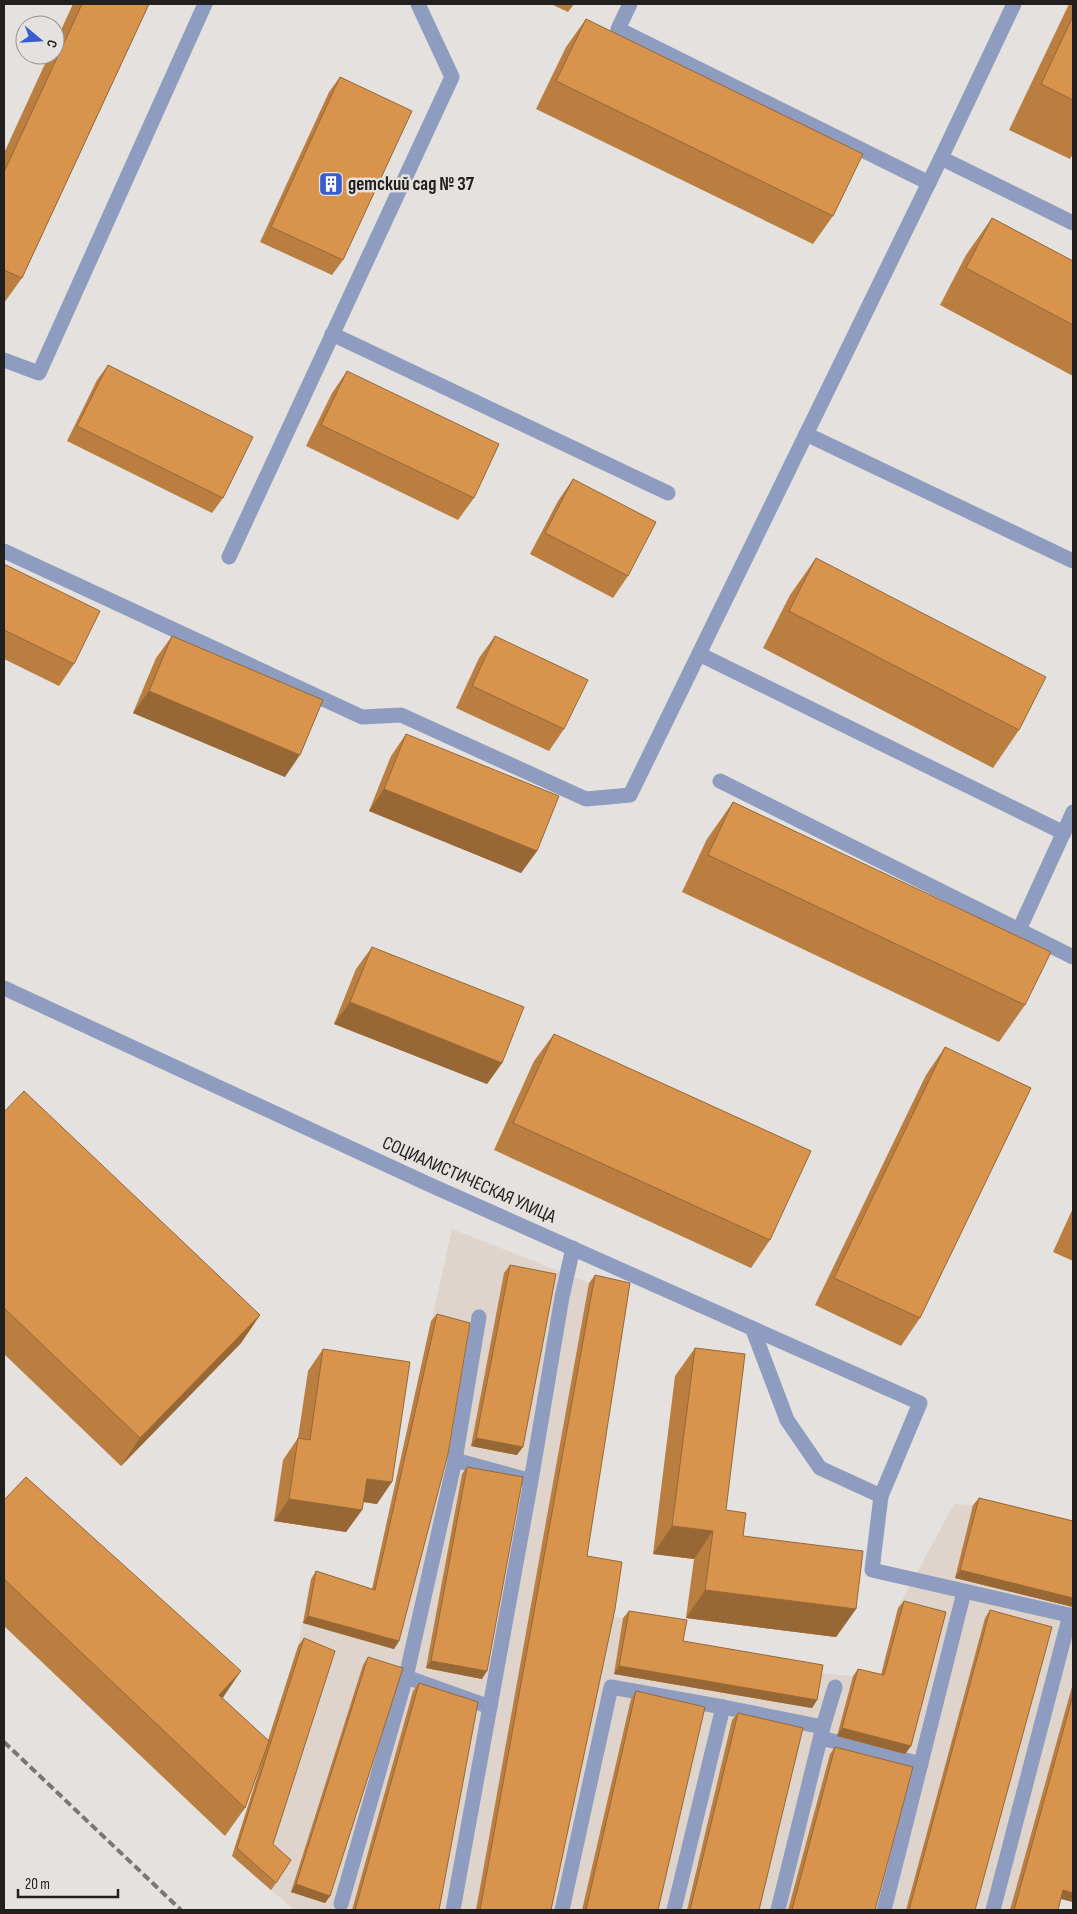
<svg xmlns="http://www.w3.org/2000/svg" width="1077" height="1914" font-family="'Sofia Sans Condensed',sans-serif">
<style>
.built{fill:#ded4cc}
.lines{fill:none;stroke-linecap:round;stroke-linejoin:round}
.minor{stroke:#8d9cbf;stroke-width:15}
.rail{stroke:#797775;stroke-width:4;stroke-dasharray:8 4;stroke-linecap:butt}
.wall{fill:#ba7e41}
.shaded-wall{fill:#976735}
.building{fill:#d8934c;stroke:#976735}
.labels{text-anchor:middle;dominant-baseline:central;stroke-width:5;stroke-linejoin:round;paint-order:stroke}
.poi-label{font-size:19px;font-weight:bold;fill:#21201e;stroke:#e4e1de;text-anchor:start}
.street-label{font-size:19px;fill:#21201e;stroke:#e4e1de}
</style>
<rect width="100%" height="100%" fill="#e4e1de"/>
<path class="built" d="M452 1229 589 1283 625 1291 582 1563 610 1616 682 1628 678 1649 818 1673 853 1676 878 1683 898 1608 954 1504 973 1505 1073 1530V1902L1058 1898 1055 1910H294L232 1856 298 1646 311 1579 370 1597Z"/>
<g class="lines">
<g class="minor">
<path d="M630 4 618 29 929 183"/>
<path d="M1014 4 941 158 1073 223"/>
<path d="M332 334 668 493"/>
<path d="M4 360 39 373 205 4"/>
<path d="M806 434 1073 561"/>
<path d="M4 551 362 717 401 715 586 799 630 795 941 158"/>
<path d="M229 557 452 77 418 4"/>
<path d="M699 654 1064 833"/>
<path d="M720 781 1019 930"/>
<path d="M1073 812 1019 930 1073 957"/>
<path d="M4 988 428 1184 920 1403 881 1496 820 1468 787 1420 753 1330"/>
<path d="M479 1317 455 1460 406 1677 490 1707"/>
<path d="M455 1460 528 1480"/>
<path d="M881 1496 872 1570 1073 1616"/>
<path d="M723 1707 823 1727"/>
<path d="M821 1738 921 1764"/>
<path d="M341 1904 406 1677"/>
<path d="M453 1910 531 1481 562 1297 573 1248"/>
<path d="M562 1910 611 1687 723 1707 674 1910"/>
<path d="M778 1910 823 1727 835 1687"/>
<path d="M884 1910 964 1592"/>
<path d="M993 1910 1070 1615"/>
</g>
<path class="rail" d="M4 1742 181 1910"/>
</g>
<g class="wall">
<path d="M73 4H149L22 278 4 303V153L49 55H55V43Z"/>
<path d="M551 4H574L568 12Z"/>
<path d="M1069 4H1073V154L1070 159 1009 130Z"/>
<path d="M586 19 833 216 813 244 536 109 566 47Z"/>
<path d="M340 77 343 260 332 275 260 242 329 92Z"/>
<path d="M992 218 1073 261V376L940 305 966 255Z"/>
<path d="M108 365 223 498 212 513 67 441 97 380Z"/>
<path d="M347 371 474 498 458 520 306 446 332 393Z"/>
<path d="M573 479 628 576 613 598 530 554 558 501Z"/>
<path d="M816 558 1019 730 993 768 763 648 790 595Z"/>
<path d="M4 564 74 664 59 686 4 659Z"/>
<path d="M172 636 285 777 133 713 156 658Z"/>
<path d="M495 636 564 729 549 751 456 708 479 658Z"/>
<path d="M406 734 537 851 521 873 369 811 391 756Z"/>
<path d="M733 802 1025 1005 999 1042 682 892 707 839Z"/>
<path d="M372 947 502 1063 487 1084 334 1024 356 969Z"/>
<path d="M554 1034 770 1240 751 1268 494 1150 534 1061Z"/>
<path d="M945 1047 920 1318 901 1346 815 1305 926 1075Z"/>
<path d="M4 1112 260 1315 241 1343 121 1466 4 1354Z"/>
<path d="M1073 1208V1261L1053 1252Z"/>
<path d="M510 1265 517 1455 471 1446 504 1273Z"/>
<path d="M595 1275 587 1556 551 1910H476L589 1283Z"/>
<path d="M437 1314 399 1641 394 1649 303 1623 311 1579 316 1571 372 1589 431 1321Z"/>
<path d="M695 1348 726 1510 743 1536 856 1609 836 1637 686 1618 694 1559 653 1554 675 1376Z"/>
<path d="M323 1349 377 1504 363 1502 362 1510 346 1532 274 1521 283 1460 298 1438 308 1371Z"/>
<path d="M467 1467 482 1679 426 1668 462 1474Z"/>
<path d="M979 1498 1073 1521V1607L955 1578 973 1505Z"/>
<path d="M4 1500 268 1740 298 1646 304 1638 273 1844 276 1883 271 1890 232 1856 266 1749 245 1808 225 1836 4 1626Z"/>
<path d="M904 1601 911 1746 905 1754 837 1736 853 1676 858 1669 881 1675 898 1608Z"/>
<path d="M990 1610 975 1910H906L985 1618Z"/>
<path d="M629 1611 683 1641 817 1700 812 1708 614 1674 623 1618Z"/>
<path d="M368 1657 330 1896 325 1903 291 1892 363 1665Z"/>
<path d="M419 1683 439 1910H352L413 1691Z"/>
<path d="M1073 1683V1902L1061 1899 1058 1910H1010Z"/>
<path d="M636 1691 658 1910H582L631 1699Z"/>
<path d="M738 1713 759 1910H687L732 1720Z"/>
<path d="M835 1747 875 1910H788L830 1754Z"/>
</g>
<g class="shaded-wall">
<path d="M149 691 300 755 285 777 133 713Z"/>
<path d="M384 789 537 851 521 873 369 811Z"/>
<path d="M350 1002 502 1063 487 1084 334 1024Z"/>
<path d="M260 1315 241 1343 121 1466 140 1438Z"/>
<path d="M476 1438 523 1447 517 1455 471 1446Z"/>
<path d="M367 1479 392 1482 377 1504 351 1500Z"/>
<path d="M289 1499 362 1510 346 1532 274 1521Z"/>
<path d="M672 1526 713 1531 694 1559 653 1554Z"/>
<path d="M960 1570 1073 1598V1607L955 1578Z"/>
<path d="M705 1590 856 1609 836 1637 686 1618Z"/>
<path d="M308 1616 399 1641 394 1649 303 1623Z"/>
<path d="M431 1661 487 1671 482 1679 426 1668Z"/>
<path d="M619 1666 817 1700 812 1708 614 1674Z"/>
<path d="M241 1671 222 1699 219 1695Z"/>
<path d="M842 1728 911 1746 905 1754 837 1736Z"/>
<path d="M296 1884 330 1896 325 1903 291 1892Z"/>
<path d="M1063 1890 1073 1893V1902L1058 1898Z"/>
</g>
<g class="building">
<path d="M82 4H149L22 278 4 270V172Z"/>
<path d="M1073 16V100L1041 84Z"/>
<path d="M586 19 863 154 833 216 556 81Z"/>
<path d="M340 77 412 111 343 260 271 227Z"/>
<path d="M992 218 1073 261V325L966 268Z"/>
<path d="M108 365 253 437 223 498 77 426Z"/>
<path d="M347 371 499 444 474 498 321 425Z"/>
<path d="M573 479 656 522 628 576 545 533Z"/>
<path d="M816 558 1046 677 1019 730 789 611Z"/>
<path d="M4 564 100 611 74 664 4 630Z"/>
<path d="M172 636 323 700 300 755 149 691Z"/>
<path d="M495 636 588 680 564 729 472 686Z"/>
<path d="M406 734 559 796 537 851 384 789Z"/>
<path d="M733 802 1051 952 1025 1005 708 855Z"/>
<path d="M372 947 524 1007 502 1063 350 1002Z"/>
<path d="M554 1034 811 1151 770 1240 513 1123Z"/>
<path d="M945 1047 1031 1088 920 1318 834 1278Z"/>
<path d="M24 1091 260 1315 140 1438 4 1308V1112Z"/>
<path d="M510 1265 556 1274 523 1447 476 1438Z"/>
<path d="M595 1275 630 1283 587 1556 622 1562 615 1609 551 1910H480Z"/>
<path d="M437 1314 470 1323 448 1454 399 1641 308 1616 316 1571 375 1590Z"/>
<path d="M695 1348 745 1354 726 1510 746 1513 743 1536 863 1551 856 1609 705 1590 713 1531 672 1526Z"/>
<path d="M323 1349 410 1362 392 1482 367 1479 362 1510 289 1499 298 1438 310 1440Z"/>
<path d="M467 1467 523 1477 487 1671 431 1661Z"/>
<path d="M26 1477 241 1671 219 1695 269 1741 245 1808 4 1579V1500Z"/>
<path d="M979 1498 1073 1521V1598L960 1570Z"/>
<path d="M904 1601 946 1612 911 1746 842 1728 858 1669 884 1675Z"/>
<path d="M990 1610 1052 1627 975 1910H909Z"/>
<path d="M629 1611 687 1620 683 1641 823 1665 817 1700 619 1666Z"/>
<path d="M304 1638 335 1651 273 1844 291 1860 276 1883 237 1848Z"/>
<path d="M368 1657 403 1668 330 1896 296 1884Z"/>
<path d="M419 1683 478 1702 439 1910H355Z"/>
<path d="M636 1691 705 1707 658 1910H586Z"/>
<path d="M1073 1695V1893L1063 1890 1058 1910H1014Z"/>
<path d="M738 1713 803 1728 759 1910H690Z"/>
<path d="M835 1747 913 1767 875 1910H792Z"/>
</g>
<defs>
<symbol id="building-square" viewBox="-11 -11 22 22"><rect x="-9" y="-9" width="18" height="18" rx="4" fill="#385dce" stroke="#e4e1de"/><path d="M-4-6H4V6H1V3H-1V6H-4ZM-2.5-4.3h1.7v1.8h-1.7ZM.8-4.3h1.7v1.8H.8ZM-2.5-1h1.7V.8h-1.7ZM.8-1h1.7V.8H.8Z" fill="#fff"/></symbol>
</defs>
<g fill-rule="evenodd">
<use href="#building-square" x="317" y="170" width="28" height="28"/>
</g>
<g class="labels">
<g class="poi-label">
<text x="348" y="184">детский сад № 37</text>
</g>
<g class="street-label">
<text transform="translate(469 1180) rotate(24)">СОЦИАЛИСТИЧЕСКАЯ УЛИЦА</text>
</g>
</g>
<rect width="1077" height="1914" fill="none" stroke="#21201e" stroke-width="10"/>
<g transform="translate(40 40) rotate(108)"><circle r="24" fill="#e4e1de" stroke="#969491"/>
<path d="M0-4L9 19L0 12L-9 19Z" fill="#385dce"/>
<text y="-8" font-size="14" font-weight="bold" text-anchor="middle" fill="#21201e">С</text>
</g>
<path d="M18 1889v8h100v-8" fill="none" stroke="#21201e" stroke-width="2.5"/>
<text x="25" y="1889" font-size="15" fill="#21201e" stroke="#e4e1de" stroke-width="4" paint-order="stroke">20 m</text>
</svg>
